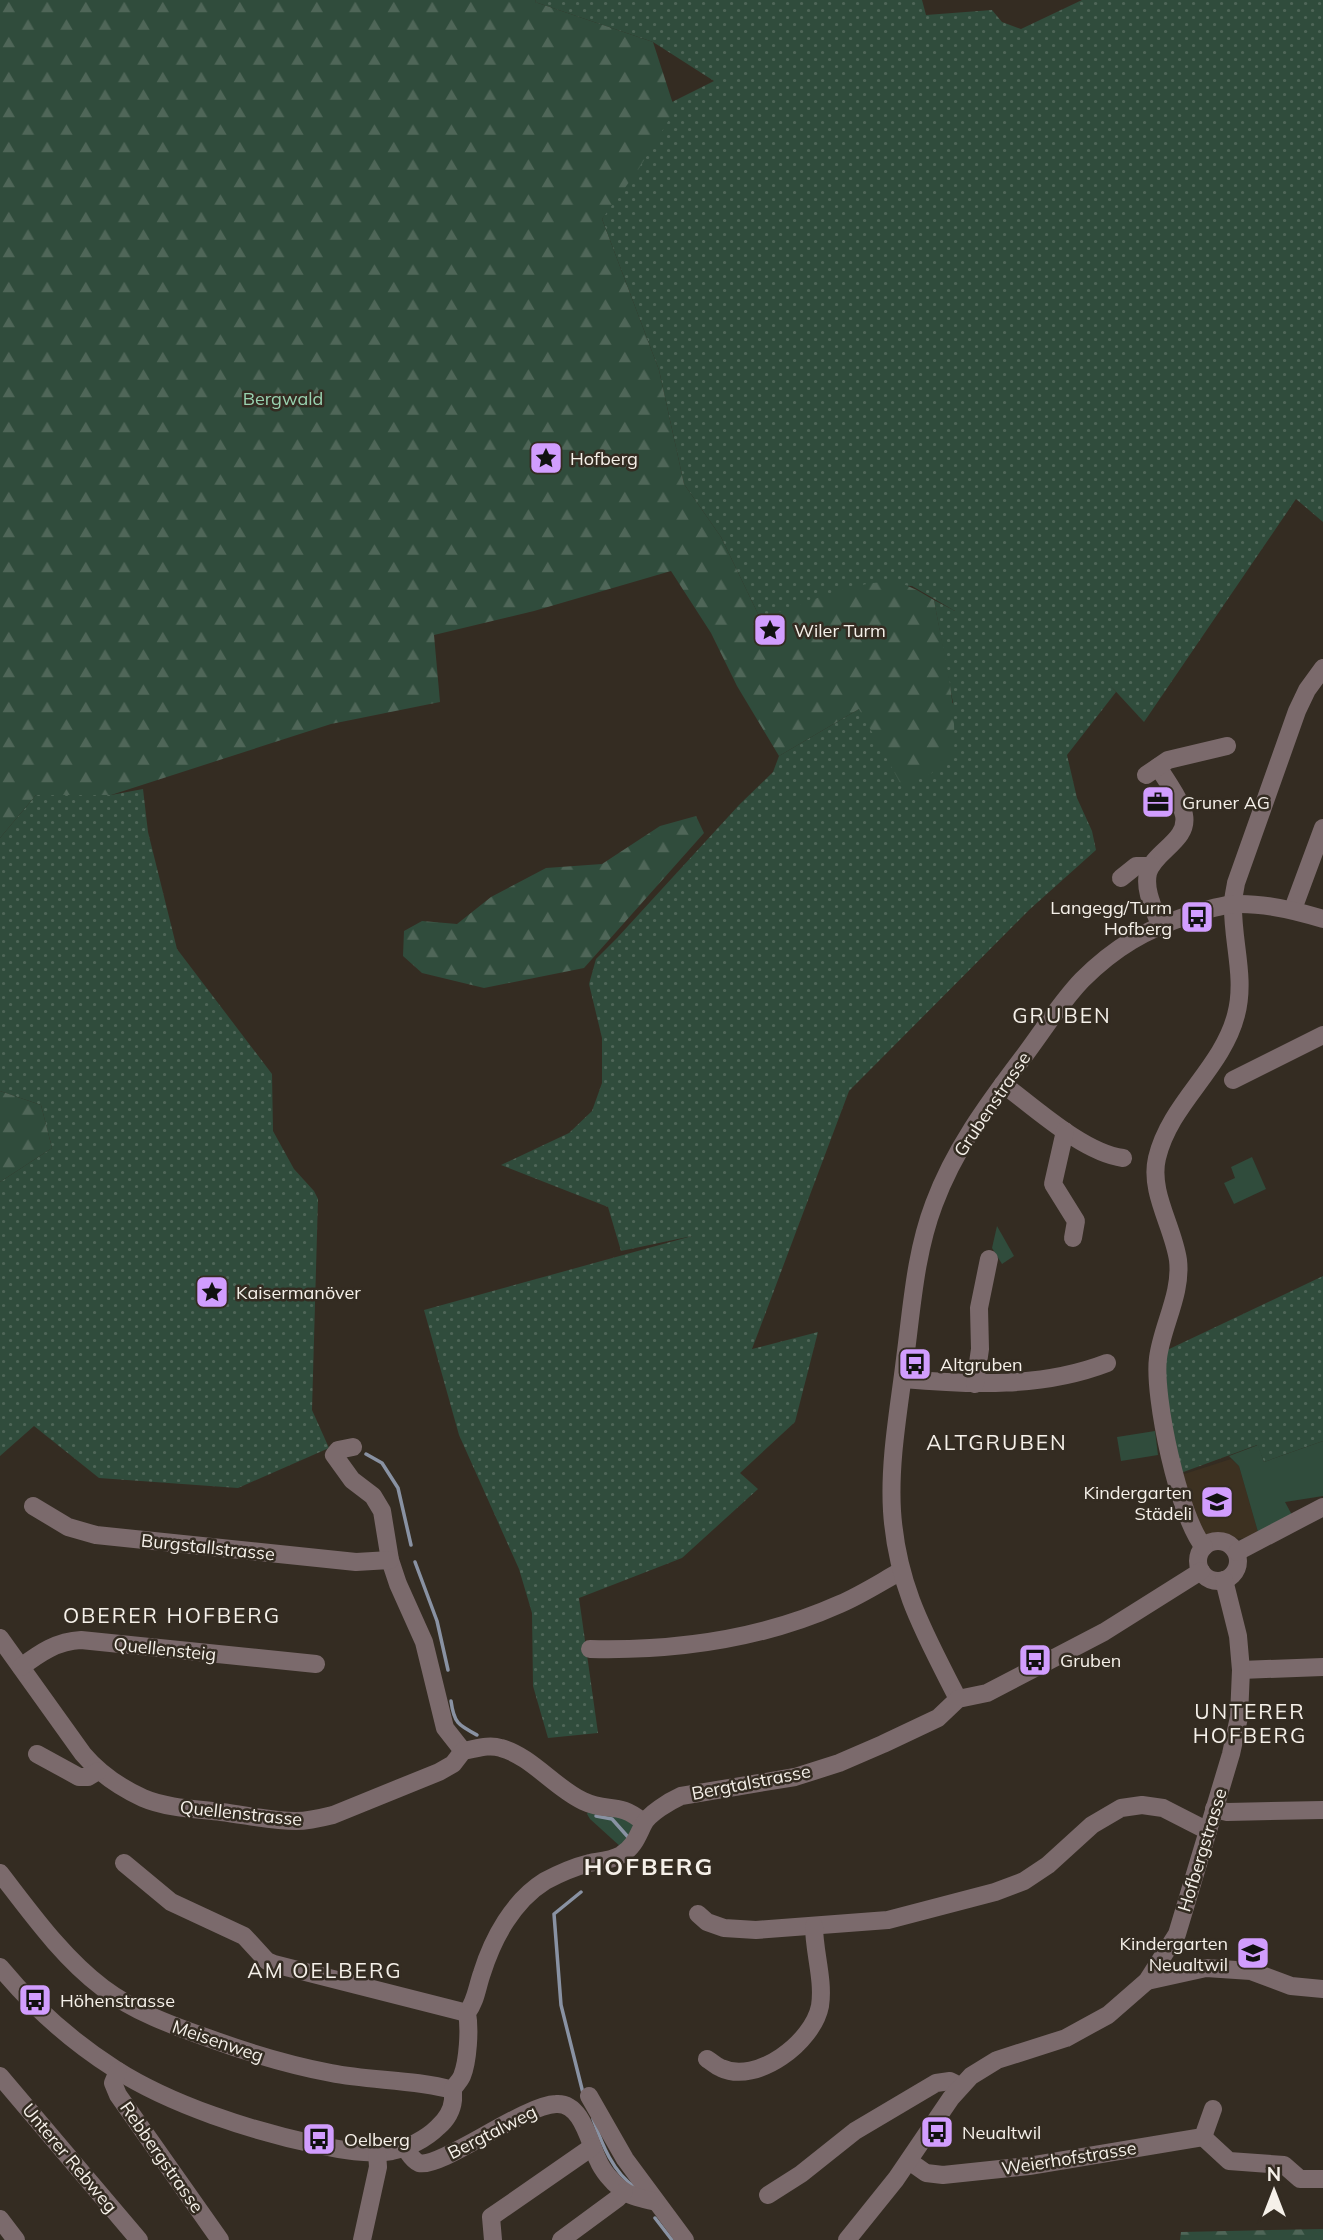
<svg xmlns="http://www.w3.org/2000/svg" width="1323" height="2240" font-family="Mulish,sans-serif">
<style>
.built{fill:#3d3121}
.grass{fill:url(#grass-dots)}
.forest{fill:url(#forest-firs)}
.park{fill:#304c3c}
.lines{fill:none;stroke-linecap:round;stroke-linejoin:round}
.stream{stroke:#8992a3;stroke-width:3.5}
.minor{stroke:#7b6a6c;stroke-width:18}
.labels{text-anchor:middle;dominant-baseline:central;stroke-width:5;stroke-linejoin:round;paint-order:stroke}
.park-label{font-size:18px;fill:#99d2b0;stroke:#342c22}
.poi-label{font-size:18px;fill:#f5f0e9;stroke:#342c22;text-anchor:start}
.street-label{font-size:18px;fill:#f5f0e9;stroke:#342c22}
.quarter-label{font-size:21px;letter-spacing:2px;fill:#f5f0e9;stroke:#342c22}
.district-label{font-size:24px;font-weight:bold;letter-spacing:2px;fill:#f5f0e9;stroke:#342c22}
</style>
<defs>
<pattern id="grass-dots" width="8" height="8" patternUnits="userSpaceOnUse" patternTransform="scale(1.75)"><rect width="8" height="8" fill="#304c3c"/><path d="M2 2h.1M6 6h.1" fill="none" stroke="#4f6658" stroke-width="1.8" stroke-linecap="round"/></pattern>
<pattern id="forest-firs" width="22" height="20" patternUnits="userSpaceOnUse" patternTransform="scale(1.75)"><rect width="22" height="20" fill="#304c3c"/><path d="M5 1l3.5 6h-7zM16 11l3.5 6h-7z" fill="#4f6658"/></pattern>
</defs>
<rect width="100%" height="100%" fill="#342c22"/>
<path class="built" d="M1231 1459 1239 1466 1258 1532 1245 1538 1233 1539 1222 1534 1204 1535 1178 1476Z"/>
<g class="grass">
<path d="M536 0H922L926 15 992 10 1002 22 1021 29 1082 0H1323V522L1296 499 1144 722 1108 683 1116 692 1067 755 1077 798 1092 831 1096 850 1029 910 849 1091 752 1349 818 1332 795 1422 740 1473 758 1489 682 1558 579 1598 598 1733 548 1738 533 1686 532 1613 519 1569 459 1435 424 1310 692 1236 621 1251 608 1207 501 1165 569 1133 592 1111 602 1083V1038L589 984 596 959 617 938 739 805 773 772 779 756 859 709 953 703 934 600 955 611 912 586 881 585 760 618 721 537 684 484 659 370 602 219 672 102 714 81 653 42 535 2Z"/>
<path d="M143 789 148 832 177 949 272 1074 273 1131 294 1169 314 1191 318 1199 312 1410 329 1448 238 1488 99 1478 34 1426 0 1456V1182L52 1148 41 1105 0 1091V838L36 795H111Z"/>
<path d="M1323 1276V1441L1264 1462 1257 1445 1178 1474 1161 1402 1165 1351Z"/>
</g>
<g class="forest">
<path d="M0 0H536L535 2 653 42 675 110 638 170 602 219 659 370 684 484 721 537 760 618C798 607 849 582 888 582 905 582 919 591 934 600 943 650 957 700 954 751L931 774 902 786 859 709 779 756 737 686 711 633 671 571 534 611 434 635 440 702 331 724 111 795H36L0 838Z"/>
<path d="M696 816 704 833 584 968 484 988 422 973 403 956 404 931 422 921 457 924 491 897 546 868 602 864 660 826Z"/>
<path d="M0 1091 41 1105 52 1148 0 1182Z"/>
<path d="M1323 2229V2240H1180L1181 2232Z"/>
</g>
<g class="park">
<path d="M1252 1157 1266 1189 1234 1204 1224 1183 1235 1178 1231 1167Z"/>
<path d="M997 1226 1014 1256 1002 1264 992 1248Z"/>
<path d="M1155 1431 1158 1455 1121 1461 1117 1437Z"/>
<path d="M1323 1441V1496L1285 1502 1292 1515 1258 1532 1239 1466 1229 1456 1258 1445 1264 1462Z"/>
<path d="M589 1810 631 1820 634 1829 622 1848 590 1819 587 1814Z"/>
</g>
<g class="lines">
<g class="stream">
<path d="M366 1454 382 1463 398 1488 411 1545"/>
<path d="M415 1562 437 1621 448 1670"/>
<path d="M451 1701C454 1723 458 1725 477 1735"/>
<path d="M596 1816 612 1819 628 1837"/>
<path d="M581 1892 554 1914 561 2005 583 2093"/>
<path d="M593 2119C602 2144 613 2173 636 2188"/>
<path d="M655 2218 672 2240"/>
</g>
<g class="minor">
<path d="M1158 767C1167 781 1180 799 1184 815 1189 841 1154 851 1148 873 1144 890 1154 909 1160 925"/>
<path d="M1146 775 1168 760 1227 746"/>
<path d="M1121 878 1136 866H1151"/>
<path d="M1293 909 1323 828"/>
<path d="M1233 1080 1323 1035"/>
<path d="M1003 1084C1035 1108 1084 1153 1123 1158"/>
<path d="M1065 1131 1053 1184 1076 1221 1073 1238"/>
<path d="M903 1379C971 1385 1042 1388 1107 1363"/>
<path d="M975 1384 980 1349 979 1308 989 1259"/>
<path d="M353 1447 338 1450 334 1455 352 1480 373 1496 382 1511 390 1560 398 1584 424 1642 445 1728 463 1751"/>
<path d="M33 1506 68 1527 96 1535 356 1562 390 1560"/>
<circle cx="1218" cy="1561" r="20"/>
<path d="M1204 1547C1179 1518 1153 1396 1158 1358 1162 1326 1182 1294 1178 1260 1173 1226 1149 1192 1157 1158 1170 1103 1222 1069 1236 1015 1246 978 1232 941 1233 904 1233 897 1235 890 1236 883L1297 711 1307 690 1323 668"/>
<path d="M1237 1552 1323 1507"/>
<path d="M0 1638 83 1754C100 1774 119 1787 143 1798 166 1808 196 1809 221 1812 246 1815 271 1821 296 1821 309 1821 321 1818 333 1815L439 1772 453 1764 463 1751C476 1749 488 1744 501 1748 531 1756 555 1788 583 1801 608 1813 619 1801 643 1822"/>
<path d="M590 1649C675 1651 762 1639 840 1604 861 1595 881 1582 901 1571"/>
<path d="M21 1667C40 1653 57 1641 81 1640L316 1664"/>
<path d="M1241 1670 1323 1667"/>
<path d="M958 1699C925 1634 897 1587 892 1511 889 1461 899 1409 905 1359 912 1307 915 1254 934 1204 954 1150 987 1105 1021 1060 1041 1034 1059 1004 1082 980 1115 947 1145 930 1189 915 1203 911 1220 905 1235 904 1265 903 1294 910 1323 919"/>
<path d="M37 1754 79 1777H88L98 1771"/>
<path d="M1214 1809 1227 1812 1323 1810"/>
<path d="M124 1863 171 1902 244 1936 267 1961 274 1964 467 2013"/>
<path d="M0 1873C31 1913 62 1957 103 1988 135 2012 171 2025 208 2038 249 2053 289 2065 331 2073 371 2081 413 2079 453 2090"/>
<path d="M698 1914 707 1922 724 1928 756 1930 888 1920 995 1892 1024 1881 1048 1865 1092 1825 1121 1808 1142 1805 1163 1808 1208 1831"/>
<path d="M0 1967C33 2007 71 2041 115 2069 171 2105 252 2131 318 2145 342 2150 367 2155 392 2151 408 2148 426 2139 438 2127 446 2120 452 2110 453 2100 453 2098 453 2090 453 2089 455 2085 460 2081 462 2076 468 2061 470 2029 467 2013 476 2001 477 1987 482 1973 493 1938 513 1901 545 1881 560 1873 574 1867 590 1863 601 1861 612 1860 621 1855 634 1847 637 1837 643 1825 648 1814 670 1801 681 1796L795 1777 839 1763 883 1744 938 1718 958 1699 987 1693 1104 1632 1201 1571"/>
<path d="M1147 1981 1206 1968 1251 1971 1291 1986 1323 1989"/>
<path d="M707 2059C712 2062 716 2066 721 2068 757 2085 813 2042 820 2006 824 1980 814 1952 814 1926"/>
<path d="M118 2071 113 2083 118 2095 220 2240"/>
<path d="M0 2076 139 2240"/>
<path d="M589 2096 625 2159 685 2240"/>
<path d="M1203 2137 1229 2161 1284 2165 1300 2179H1323"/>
<path d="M405 2148C409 2153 412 2160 419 2163 441 2169 523 2105 556 2104 582 2102 589 2142 598 2160 602 2170 612 2182 621 2189 630 2197 644 2199 656 2202"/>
<path d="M909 2161 926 2173 943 2175 1029 2166 1203 2137 1213 2109"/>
<path d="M768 2195 801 2174 855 2131 936 2083 950 2081 960 2086"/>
<path d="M0 2219 16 2240"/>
<path d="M362 2240 378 2167 377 2152"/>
<path d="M493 2240 491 2217 592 2147"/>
<path d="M561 2240 618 2198 624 2192"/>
<path d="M847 2240 896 2179 951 2098 971 2076 997 2060 1066 2038 1108 2015 1147 1981 1177 1934 1231 1754 1239 1717 1241 1670 1238 1636 1224 1580"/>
</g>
</g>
<defs>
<symbol id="sight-square" viewBox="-11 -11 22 22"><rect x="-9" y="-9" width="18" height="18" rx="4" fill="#d19dfe" stroke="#342c22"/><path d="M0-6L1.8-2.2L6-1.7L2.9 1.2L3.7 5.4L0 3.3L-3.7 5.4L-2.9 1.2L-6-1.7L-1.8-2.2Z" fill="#111"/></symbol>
<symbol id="office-square" viewBox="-11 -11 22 22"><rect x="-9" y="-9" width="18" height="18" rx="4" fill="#d19dfe" stroke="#342c22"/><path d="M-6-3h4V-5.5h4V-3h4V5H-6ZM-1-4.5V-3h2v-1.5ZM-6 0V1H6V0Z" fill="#111"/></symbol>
<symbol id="bus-square" viewBox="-11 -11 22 22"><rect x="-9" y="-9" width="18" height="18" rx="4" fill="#d19dfe" stroke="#342c22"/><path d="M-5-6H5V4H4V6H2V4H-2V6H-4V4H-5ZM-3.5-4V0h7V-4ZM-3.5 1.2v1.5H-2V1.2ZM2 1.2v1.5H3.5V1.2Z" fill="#111"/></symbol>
<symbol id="school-square" viewBox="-11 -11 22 22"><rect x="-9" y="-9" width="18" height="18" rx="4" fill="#d19dfe" stroke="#342c22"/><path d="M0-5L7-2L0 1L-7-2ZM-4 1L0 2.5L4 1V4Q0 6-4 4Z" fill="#111"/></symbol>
</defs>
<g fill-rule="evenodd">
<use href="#sight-square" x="527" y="439" width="38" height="38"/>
<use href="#sight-square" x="751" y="611" width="38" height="38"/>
<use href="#office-square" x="1139" y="783" width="38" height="38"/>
<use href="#bus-square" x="1178" y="898" width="38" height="38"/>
<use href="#sight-square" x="193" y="1273" width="38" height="38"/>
<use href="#bus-square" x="896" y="1345" width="38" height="38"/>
<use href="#school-square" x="1198" y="1483" width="38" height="38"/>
<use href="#bus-square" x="1016" y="1641" width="38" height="38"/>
<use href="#school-square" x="1234" y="1934" width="38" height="38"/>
<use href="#bus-square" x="16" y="1981" width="38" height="38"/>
<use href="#bus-square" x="918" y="2113" width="38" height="38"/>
<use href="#bus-square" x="300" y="2120" width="38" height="38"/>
</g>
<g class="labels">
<g class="park-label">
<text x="283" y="398">Bergwald</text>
</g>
<g class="poi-label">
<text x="570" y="458">Hofberg</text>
<text x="794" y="630">Wiler Turm</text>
<text x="1182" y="802">Gruner AG</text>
<text x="1172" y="907" text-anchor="end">Langegg/Turm<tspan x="1172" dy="21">Hofberg</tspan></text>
<text x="236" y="1292">Kaisermanöver</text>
<text x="940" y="1364">Altgruben</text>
<text x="1192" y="1492" text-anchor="end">Kindergarten<tspan x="1192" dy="21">Städeli</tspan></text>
<text x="1060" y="1660">Gruben</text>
<text x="1228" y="1943" text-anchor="end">Kindergarten<tspan x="1228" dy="21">Neualtwil</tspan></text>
<text x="60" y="2000">Höhenstrasse</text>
<text x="962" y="2132">Neualtwil</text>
<text x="344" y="2139">Oelberg</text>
</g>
<g class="street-label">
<text transform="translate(992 1104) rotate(-56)">Grubenstrasse</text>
<text transform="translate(208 1547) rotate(6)">Burgstallstrasse</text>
<text transform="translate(165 1649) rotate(6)">Quellensteig</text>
<text transform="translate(751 1782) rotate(-11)">Bergtalstrasse</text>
<text transform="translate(241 1813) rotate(6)">Quellenstrasse</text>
<text transform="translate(1202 1850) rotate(-73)">Hofbergstrasse</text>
<text transform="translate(218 2041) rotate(19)">Meisenweg</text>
<text transform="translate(492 2132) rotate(-27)">Bergtalweg</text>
<text transform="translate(162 2157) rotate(55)">Rebbergstrasse</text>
<text transform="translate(70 2158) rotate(50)">Unterer Rebweg</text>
<text transform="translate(1069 2158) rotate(-9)">Weierhofstrasse</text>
</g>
<g class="quarter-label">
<text x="1062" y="1015">GRUBEN</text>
<text x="997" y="1442">ALTGRUBEN</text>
<text x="172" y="1615">OBERER HOFBERG</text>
<text x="1250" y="1711">UNTERER<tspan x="1250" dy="24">HOFBERG</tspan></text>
<text x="325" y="1970">AM OELBERG</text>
</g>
<g class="district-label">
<text x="649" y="1866">HOFBERG</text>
</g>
</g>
<g transform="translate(1274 2191)" stroke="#342c22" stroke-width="5" paint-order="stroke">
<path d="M0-5L12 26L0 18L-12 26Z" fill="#f5f0e9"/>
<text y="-10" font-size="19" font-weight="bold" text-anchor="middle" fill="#f5f0e9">N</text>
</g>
</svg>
